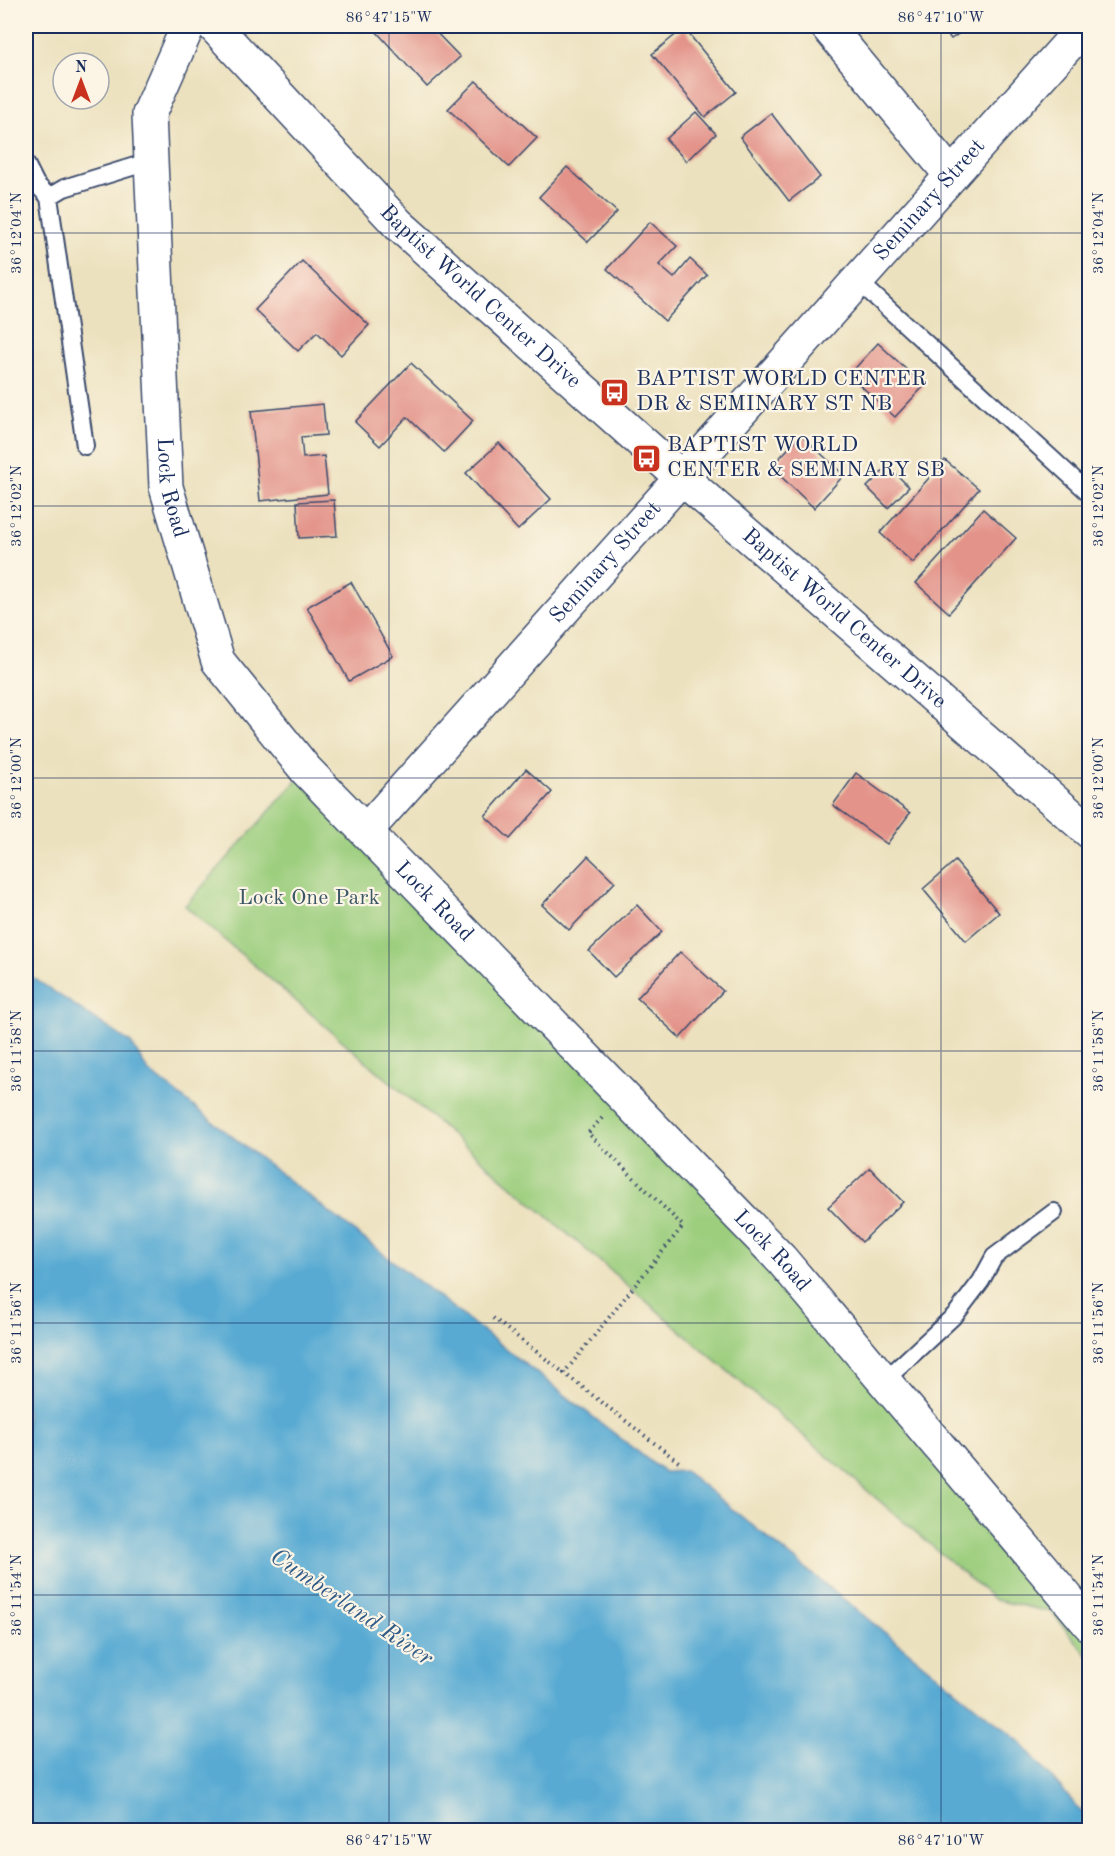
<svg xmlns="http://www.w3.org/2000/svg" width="1115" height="1856" font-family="'Old Standard TT',serif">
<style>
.green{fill:#9cce7e;stroke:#5c7e6e;stroke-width:1.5}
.water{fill:#58aad3;stroke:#3a6c98;stroke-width:1.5}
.building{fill:#e39389}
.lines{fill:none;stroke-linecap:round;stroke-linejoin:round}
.lane-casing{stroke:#3a4a6c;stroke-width:20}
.street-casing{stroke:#3a4a6c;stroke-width:36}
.secondary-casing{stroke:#3a4a6c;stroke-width:36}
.path{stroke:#3a4a6c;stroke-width:4;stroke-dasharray:1.5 4.5;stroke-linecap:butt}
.lane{stroke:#fff;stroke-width:16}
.street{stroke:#fff;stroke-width:33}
.secondary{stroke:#fff;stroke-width:33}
.ticks{fill:none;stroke:#1b2f5e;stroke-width:1.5;stroke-opacity:0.45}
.labels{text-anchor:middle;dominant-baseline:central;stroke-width:4.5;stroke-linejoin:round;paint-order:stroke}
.street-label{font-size:22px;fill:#1b2f5e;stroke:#fcf5e5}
.poi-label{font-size:22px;fill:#1b2f5e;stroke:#fcf5e5;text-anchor:start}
.park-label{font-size:22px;fill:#3b5766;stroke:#fcf5e5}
.water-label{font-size:24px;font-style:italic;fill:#305a87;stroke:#fcf5e5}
.neatline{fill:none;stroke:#1b2f5e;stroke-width:2}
.ticks-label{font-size:15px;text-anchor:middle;fill:#1b2f5e}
</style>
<rect width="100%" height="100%" fill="#fcf5e5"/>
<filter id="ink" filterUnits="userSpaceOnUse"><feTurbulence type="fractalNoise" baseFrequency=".0167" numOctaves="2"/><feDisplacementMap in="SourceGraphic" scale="12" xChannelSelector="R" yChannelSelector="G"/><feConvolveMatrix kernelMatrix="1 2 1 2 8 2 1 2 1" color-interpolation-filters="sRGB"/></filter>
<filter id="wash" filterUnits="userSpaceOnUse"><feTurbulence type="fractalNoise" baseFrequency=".008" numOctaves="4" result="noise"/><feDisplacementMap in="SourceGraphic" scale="24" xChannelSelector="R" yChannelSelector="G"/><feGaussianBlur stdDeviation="1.35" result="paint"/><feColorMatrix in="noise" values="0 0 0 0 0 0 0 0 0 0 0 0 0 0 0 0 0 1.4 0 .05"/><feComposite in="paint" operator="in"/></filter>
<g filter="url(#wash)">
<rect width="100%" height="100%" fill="#ece1be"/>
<path class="green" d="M306 770 781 1259 1089 1625V1657L1051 1612 995 1600 185 906Z"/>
<path class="water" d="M26 973 131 1043 148 1071 664 1472 685 1471 1020 1742 1089 1820V1830H26Z"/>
<g id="blocks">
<g class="building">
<path d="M376 26H430L460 57 427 87 373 28Z"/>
<path d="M941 26H970L951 39Z"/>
<path d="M684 28 736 92 705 117 652 54Z"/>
<path d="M476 81 537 138 509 167 448 109Z"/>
<path d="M696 112 716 134 686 161 666 139Z"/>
<path d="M771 113 820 177 789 201 740 137Z"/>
<path d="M567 167 617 212 588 242 539 197Z"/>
<path d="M650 222 677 246 659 265 674 278 690 259 707 275 665 321 607 269Z"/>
<path d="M302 261 369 325 341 355 317 332 298 351 255 310Z"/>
<path d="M878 343 924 386 895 417 849 375Z"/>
<path d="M411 363 473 421 444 452 407 417 380 446 355 422Z"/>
<path d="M323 404 326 435 301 437 303 458 324 456 328 494 260 501 251 411Z"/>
<path d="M801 435 844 475 814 508 771 467Z"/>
<path d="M499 443 551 499 518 530 466 473Z"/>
<path d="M945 460 979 489 913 563 880 533Z"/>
<path d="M888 466 909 487 888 508 867 487Z"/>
<path d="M334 500 337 536 299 538 297 502Z"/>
<path d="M983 509 1016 538 949 613 916 583Z"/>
<path d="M351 582 393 656 349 681 307 607Z"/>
<path d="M526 769 552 792 510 839 485 816Z"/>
<path d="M856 773 910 813 887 844 833 805Z"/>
<path d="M588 856 615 882 569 930 542 905Z"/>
<path d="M955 861 999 913 966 941 923 889Z"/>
<path d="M637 905 662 932 614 977 589 951Z"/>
<path d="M680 952 723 991 680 1038 637 998Z"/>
<path d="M870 1168 903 1202 862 1242 828 1207Z"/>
</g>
</g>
</g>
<g filter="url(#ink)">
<use href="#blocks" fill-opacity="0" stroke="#3a4a6c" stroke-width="1.5"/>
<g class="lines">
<defs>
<g id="lane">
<path d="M26 164 36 184 49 197"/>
<path d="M857 280 1088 492"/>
<path d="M85 446 49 197 64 188 151 161"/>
<path d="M884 1381 956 1314 981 1281 994 1257 1054 1212"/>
</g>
<g id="street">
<path id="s1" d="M188 26 149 114 151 161 166 487 218 661 306 770 781 1259 1090 1625"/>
<path d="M827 26 951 175"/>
<path id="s2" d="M366 831 1085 26"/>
</g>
<g id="secondary">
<path id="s3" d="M214 26 398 224 683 479 1090 832"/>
</g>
</defs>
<use href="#lane" class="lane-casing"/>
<use href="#street" class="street-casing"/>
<use href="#secondary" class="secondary-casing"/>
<g class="path">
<path d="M26 256 34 252"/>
<path d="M602 1118 588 1133 683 1226 564 1373 680 1463"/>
<path d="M493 1318 564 1373"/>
</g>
<use href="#lane" class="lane"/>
<use href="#street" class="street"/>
<use href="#secondary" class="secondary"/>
</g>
</g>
<path class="ticks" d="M389 26V1830M941 26V1830M26 233H1090M26 506H1090M26 778H1090M26 1051H1090M26 1323H1090M26 1595H1090"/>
<defs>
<symbol id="bus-square" viewBox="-11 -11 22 22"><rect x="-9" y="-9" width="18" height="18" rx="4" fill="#c8321e" stroke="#fcf5e5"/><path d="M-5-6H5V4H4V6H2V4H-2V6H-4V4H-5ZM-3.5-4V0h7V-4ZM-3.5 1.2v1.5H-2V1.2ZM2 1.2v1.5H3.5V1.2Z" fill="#fff"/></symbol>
</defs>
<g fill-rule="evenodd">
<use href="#bus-square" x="598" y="376" width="33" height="33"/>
<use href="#bus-square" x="630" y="442" width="33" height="33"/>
</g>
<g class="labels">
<g class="street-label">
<text stroke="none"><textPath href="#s2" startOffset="846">Seminary Street</textPath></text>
<text stroke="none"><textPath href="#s3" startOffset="380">Baptist World Center Drive</textPath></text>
<text stroke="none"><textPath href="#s1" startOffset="471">Lock Road</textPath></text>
<text stroke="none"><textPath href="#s2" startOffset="360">Seminary Street</textPath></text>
<text stroke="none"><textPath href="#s3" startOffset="866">Baptist World Center Drive</textPath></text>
<text stroke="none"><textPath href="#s1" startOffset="975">Lock Road</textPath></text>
<text stroke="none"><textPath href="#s1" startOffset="1461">Lock Road</textPath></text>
</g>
<g class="poi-label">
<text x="636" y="379">BAPTIST WORLD CENTER<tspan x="636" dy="25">DR &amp; SEMINARY ST NB</tspan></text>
<text x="667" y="445">BAPTIST WORLD<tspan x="667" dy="25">CENTER &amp; SEMINARY SB</tspan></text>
</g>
<g class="park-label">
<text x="309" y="898">Lock One Park</text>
</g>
<g class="water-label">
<text transform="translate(351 1608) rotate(34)">Cumberland River</text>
</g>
</g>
<rect width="1115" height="1856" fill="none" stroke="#fcf5e5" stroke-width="66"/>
<g transform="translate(81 81)"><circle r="28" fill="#fcf5e5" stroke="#a2a6af" stroke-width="1.5"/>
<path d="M0-4.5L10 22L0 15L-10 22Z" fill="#c8321e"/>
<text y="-9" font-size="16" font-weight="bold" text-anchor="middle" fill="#1b2f5e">N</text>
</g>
<rect x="33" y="33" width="1049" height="1790" class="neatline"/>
<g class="ticks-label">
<text x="389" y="22">86°47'15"W</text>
<text x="941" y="22">86°47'10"W</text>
<text transform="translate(16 233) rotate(-90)" y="5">36°12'04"N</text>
<text transform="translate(1098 233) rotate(-90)" y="5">36°12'04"N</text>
<text transform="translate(16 506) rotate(-90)" y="5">36°12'02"N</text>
<text transform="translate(1098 506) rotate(-90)" y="5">36°12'02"N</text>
<text transform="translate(16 778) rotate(-90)" y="5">36°12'00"N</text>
<text transform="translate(1098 778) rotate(-90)" y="5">36°12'00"N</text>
<text transform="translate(16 1051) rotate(-90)" y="5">36°11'58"N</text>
<text transform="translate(1098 1051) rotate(-90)" y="5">36°11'58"N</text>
<text transform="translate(16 1323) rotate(-90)" y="5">36°11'56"N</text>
<text transform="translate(1098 1323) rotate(-90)" y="5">36°11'56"N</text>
<text transform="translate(16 1595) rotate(-90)" y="5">36°11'54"N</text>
<text transform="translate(1098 1595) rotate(-90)" y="5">36°11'54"N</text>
<text x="389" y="1845">86°47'15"W</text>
<text x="941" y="1845">86°47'10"W</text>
</g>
</svg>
